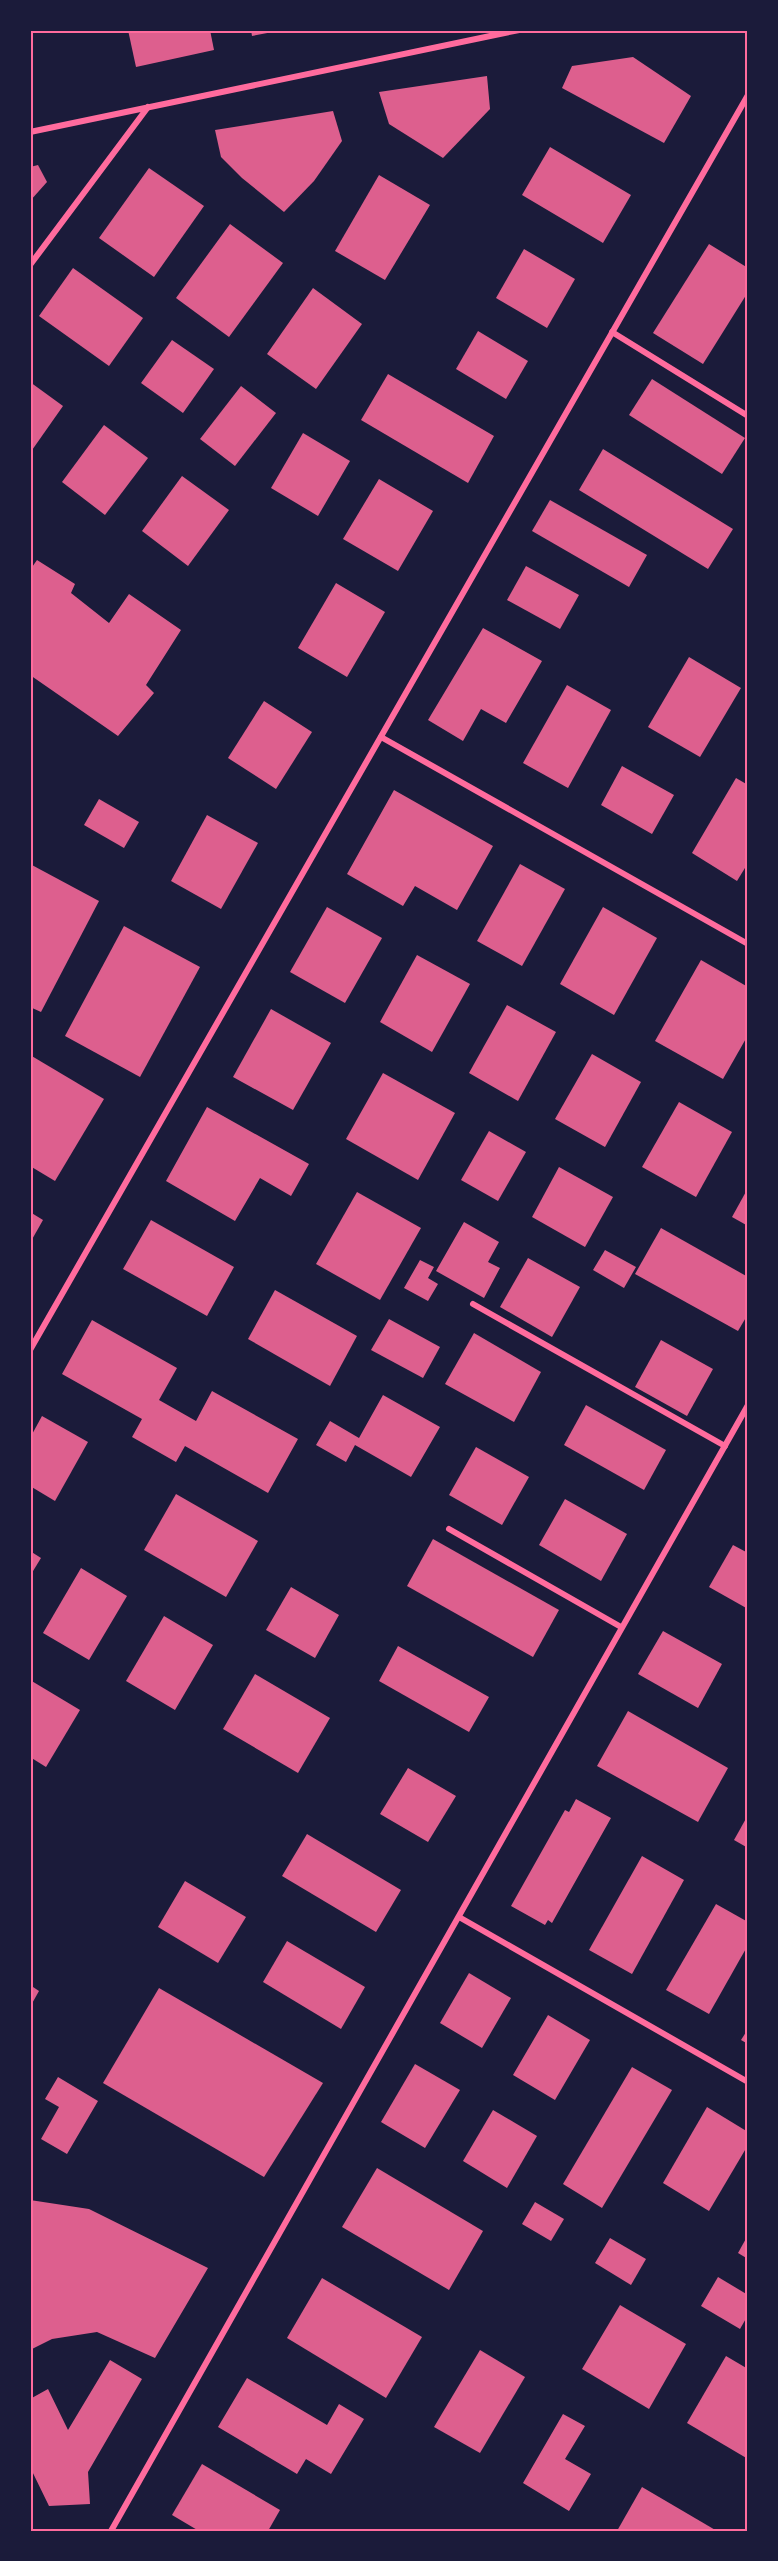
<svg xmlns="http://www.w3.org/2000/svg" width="778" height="2561" font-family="Manrope,sans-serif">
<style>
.building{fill:#dd5f8e}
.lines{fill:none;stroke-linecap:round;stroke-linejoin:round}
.minor{stroke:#ff6b9d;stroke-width:6}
.neatline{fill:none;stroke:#ff6b9d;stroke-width:2}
</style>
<rect width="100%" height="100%" fill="#1b1b3a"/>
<g class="building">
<path d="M128 30H210L214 50 136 67Z"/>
<path d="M251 30H278V31L252 36Z"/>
<path d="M633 57 691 96 664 143 562 88 572 66Z"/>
<path d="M487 76 490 109 443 158 389 124 379 92Z"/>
<path d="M333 111 342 141 314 181 284 212 242 178 221 157 215 130Z"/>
<path d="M550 147 631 195 603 243 522 195Z"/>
<path d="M38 165 47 182 30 201V167Z"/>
<path d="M149 168 204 206 154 277 99 238Z"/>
<path d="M379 175 430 205 385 280 335 251Z"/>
<path d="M230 224 283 263 229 337 176 298Z"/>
<path d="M709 244 748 268V292L703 364 653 333Z"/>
<path d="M524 249 575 279 547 328 496 298Z"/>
<path d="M73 268 143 318 109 366 39 316Z"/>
<path d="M313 288 362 324 316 389 267 354Z"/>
<path d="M478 331 528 361 506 399 456 369Z"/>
<path d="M172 340 214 369 183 413 141 383Z"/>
<path d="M388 374 494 436 468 483 361 420Z"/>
<path d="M652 379 745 438 722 474 629 415Z"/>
<path d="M30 382 63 406 30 453Z"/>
<path d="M241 386 276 413 235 466 200 439Z"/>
<path d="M104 425 148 458 105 515 62 482Z"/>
<path d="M303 433 350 461 318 516 271 488Z"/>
<path d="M603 449 733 529 708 569 579 490Z"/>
<path d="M182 476 229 510 188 566 142 531Z"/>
<path d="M379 479 433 511 398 571 343 539Z"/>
<path d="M550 500 647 555 629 587 532 531Z"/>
<path d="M37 560 75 584 71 593 109 623 129 594 181 630 146 685 154 693 118 736 30 675V570Z"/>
<path d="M526 566 579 595 560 629 507 600Z"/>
<path d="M336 583 385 612 347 677 298 648Z"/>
<path d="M483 628 542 661 506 723 481 709 463 741 428 720Z"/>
<path d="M689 657 741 688 700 757 648 727Z"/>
<path d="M567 685 611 710 568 788 523 763Z"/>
<path d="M264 701 312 732 276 789 228 758Z"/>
<path d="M622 766 674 795 652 834 601 805Z"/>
<path d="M736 778 748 785V863L737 881 692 853Z"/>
<path d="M394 790 493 846 457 910 415 886 403 906 347 874Z"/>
<path d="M99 799 139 822 124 848 84 825Z"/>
<path d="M207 815 258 843 221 909 171 881Z"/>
<path d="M30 864 99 901 41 1012 30 1007Z"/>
<path d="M520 864 565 889 522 966 477 941Z"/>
<path d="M327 907 382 938 345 1003 290 972Z"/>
<path d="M603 907 657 938 614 1015 560 984Z"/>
<path d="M124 926 200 967 140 1077 65 1036Z"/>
<path d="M417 955 470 984 432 1052 380 1022Z"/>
<path d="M701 960 748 987V1035L723 1079 655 1041Z"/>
<path d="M507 1005 556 1032 518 1101 469 1073Z"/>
<path d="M271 1009 331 1043 293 1110 233 1077Z"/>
<path d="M592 1054 641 1082 605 1147 555 1119Z"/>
<path d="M30 1055 104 1099 55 1181 30 1166Z"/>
<path d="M383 1073 455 1113 418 1180 346 1139Z"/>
<path d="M679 1102 732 1132 696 1197 642 1167Z"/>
<path d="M207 1107 309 1164 291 1196 260 1178 235 1221 166 1181Z"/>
<path d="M489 1131 526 1152 498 1201 461 1180Z"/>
<path d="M559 1167 613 1197 585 1247 532 1217Z"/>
<path d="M748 1188V1226L732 1217Z"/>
<path d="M357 1192 421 1228 380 1300 316 1264Z"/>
<path d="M30 1212 43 1220 30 1243Z"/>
<path d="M151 1220 234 1267 207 1316 123 1269Z"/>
<path d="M464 1222 499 1242 488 1262 500 1268 484 1298 436 1271Z"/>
<path d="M661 1228 748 1277V1314L738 1331 635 1274Z"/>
<path d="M605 1250 636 1267 624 1288 593 1270Z"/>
<path d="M528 1258 580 1287 552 1337 500 1307Z"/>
<path d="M420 1260 434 1267 428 1278 438 1284 428 1301 404 1288Z"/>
<path d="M275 1290 357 1336 330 1386 248 1339Z"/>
<path d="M389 1319 440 1347 423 1378 371 1350Z"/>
<path d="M92 1320 177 1368 159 1400 196 1421 212 1391 298 1439 268 1493 185 1446 176 1462 132 1437 142 1419 62 1374Z"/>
<path d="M474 1333 541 1372 514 1422 445 1384Z"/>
<path d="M661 1340 713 1369 687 1416 635 1387Z"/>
<path d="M383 1395 440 1427 411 1477 355 1445 346 1462 316 1445 330 1421 359 1438Z"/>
<path d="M586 1405 666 1450 644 1490 564 1445Z"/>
<path d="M42 1416 88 1442 55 1501 30 1486V1438Z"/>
<path d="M476 1447 529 1477 502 1525 449 1495Z"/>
<path d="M176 1494 258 1541 226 1597 144 1550Z"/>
<path d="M565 1499 627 1534 601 1581 539 1545Z"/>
<path d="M433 1539 559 1610 533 1657 407 1586Z"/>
<path d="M733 1545 748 1553V1609L709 1587Z"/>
<path d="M30 1551 41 1558 30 1576Z"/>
<path d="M81 1568 127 1596 89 1660 43 1633Z"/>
<path d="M291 1587 339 1615 315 1658 266 1630Z"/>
<path d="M164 1616 213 1645 175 1710 126 1681Z"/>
<path d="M663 1631 722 1664 698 1708 638 1674Z"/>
<path d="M398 1646 489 1697 469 1732 379 1681Z"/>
<path d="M255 1674 330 1718 298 1773 223 1729Z"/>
<path d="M30 1680 80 1710 46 1767 30 1757Z"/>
<path d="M628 1711 728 1768 698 1822 597 1766Z"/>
<path d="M408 1768 456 1796 428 1842 380 1814Z"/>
<path d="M576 1799 611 1818 552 1923 548 1920 545 1925 511 1906 565 1810 569 1812Z"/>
<path d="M748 1815V1848L734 1840Z"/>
<path d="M307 1834 401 1890 376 1932 282 1876Z"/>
<path d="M642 1856 684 1880 632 1974 589 1950Z"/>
<path d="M185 1881 246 1917 218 1963 158 1927Z"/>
<path d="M716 1904 748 1922V1945L709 2014 666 1990Z"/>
<path d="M287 1941 365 1987 341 2029 263 1982Z"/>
<path d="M469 1973 511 1998 482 2048 440 2023Z"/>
<path d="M30 1985 39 1991 30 2007Z"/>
<path d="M159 1988 323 2083 264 2177 103 2083Z"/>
<path d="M548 2015 590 2040 555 2100 513 2075Z"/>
<path d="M748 2029V2044L741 2040Z"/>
<path d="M415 2064 460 2090 425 2148 381 2122Z"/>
<path d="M632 2067 672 2090 602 2208 563 2184Z"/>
<path d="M58 2077 98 2101 67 2154 41 2139 59 2107 45 2099Z"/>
<path d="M707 2107 748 2132V2145L709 2211 663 2183Z"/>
<path d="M493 2110 537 2136 507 2188 463 2161Z"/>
<path d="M377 2168 483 2231 449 2290 342 2227Z"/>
<path d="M30 2200 89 2209 208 2268 155 2358 97 2332 52 2339 30 2350Z"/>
<path d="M535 2202 564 2219 551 2241 522 2224Z"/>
<path d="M748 2235V2259L738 2253Z"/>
<path d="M610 2238 646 2259 631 2285 595 2263Z"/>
<path d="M718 2277 748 2295V2315L740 2329 701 2306Z"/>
<path d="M322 2278 422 2337 386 2398 287 2338Z"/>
<path d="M620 2305 686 2344 649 2409 582 2369Z"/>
<path d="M480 2350 525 2377 480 2453 434 2427Z"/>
<path d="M726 2356 748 2369V2459L687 2423Z"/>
<path d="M110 2360 142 2379 88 2472 90 2504 49 2506 30 2467V2459L33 2458 30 2453V2399L48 2389 68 2430Z"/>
<path d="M247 2378 327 2425 339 2404 364 2419 331 2474 306 2459 297 2474 218 2427Z"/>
<path d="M563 2414 585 2426 565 2459 591 2474 569 2511 523 2483Z"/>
<path d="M202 2464 280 2510 268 2531H199L172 2515Z"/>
<path d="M642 2487 717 2531H617Z"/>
</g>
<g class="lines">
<g class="minor">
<path d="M30 132 519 30"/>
<path d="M30 265 148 107"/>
<path d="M612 332 748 416"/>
<path d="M381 737 748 944"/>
<path d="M473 1304 725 1446"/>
<path d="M30 1350 748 95"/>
<path d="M449 1529 621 1627"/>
<path d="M459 1917 748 2082"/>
<path d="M111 2531 748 1405"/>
</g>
</g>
<rect width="778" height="2561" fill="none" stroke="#1b1b3a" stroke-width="63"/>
<rect x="32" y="32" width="714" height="2498" class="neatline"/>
</svg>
